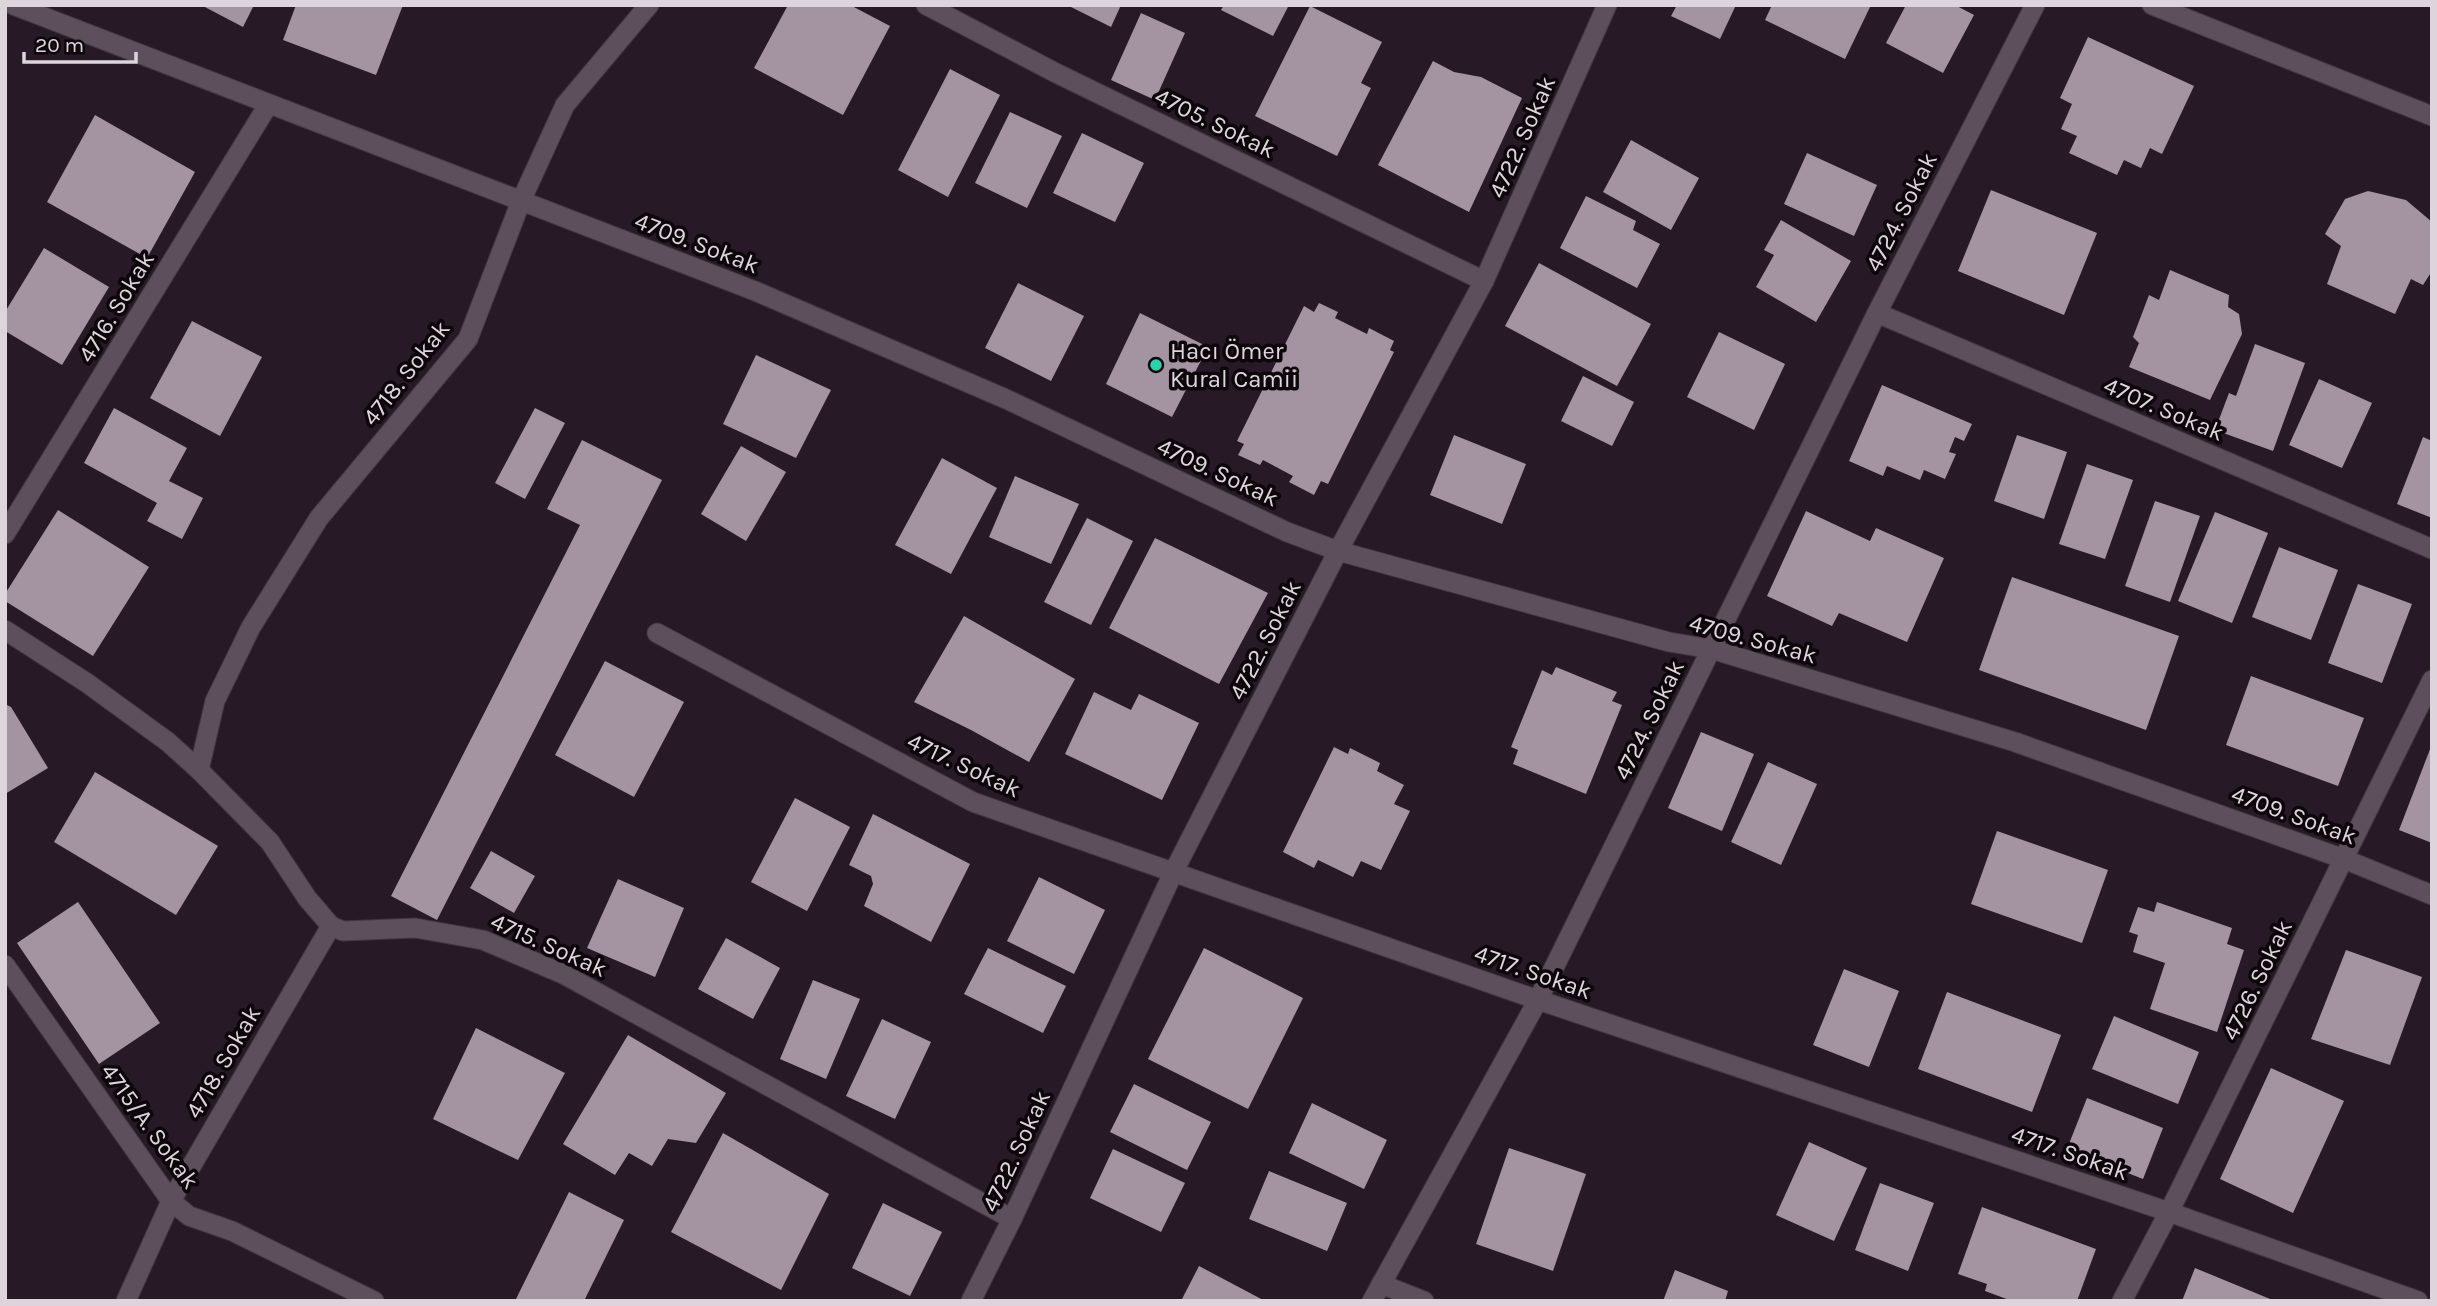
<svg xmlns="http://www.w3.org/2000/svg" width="2437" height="1306" font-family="Karla,sans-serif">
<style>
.building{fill:#a493a1}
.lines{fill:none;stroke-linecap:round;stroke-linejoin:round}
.minor-casing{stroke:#41373f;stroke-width:21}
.tertiary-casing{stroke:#41373f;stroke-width:21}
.minor{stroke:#5e4f5c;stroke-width:19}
.tertiary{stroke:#5e4f5c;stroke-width:19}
.poi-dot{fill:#24d5ae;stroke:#0d070c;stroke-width:2.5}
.labels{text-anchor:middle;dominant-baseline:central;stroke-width:7;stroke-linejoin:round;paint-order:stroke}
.street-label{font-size:24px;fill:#ded5dc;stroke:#0d070c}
.poi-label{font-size:24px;fill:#ded5dc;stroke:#0d070c;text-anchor:start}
</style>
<rect width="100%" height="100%" fill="#271a26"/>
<g class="building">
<path d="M201 5H254L243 27Z"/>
<path d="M296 5H403L376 75 283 40Z"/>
<path d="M788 5H850L890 26 843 115 754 68Z"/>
<path d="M1067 5H1121L1111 27Z"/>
<path d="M1224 5H1289L1273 36 1221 10Z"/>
<path d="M1677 5H1736L1720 39 1671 16Z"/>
<path d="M1772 5H1871L1845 59 1765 20Z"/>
<path d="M1906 5H1955L1974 15 1943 73 1886 43Z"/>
<path d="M1310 6 1382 42 1361 83 1371 88 1337 156 1255 116Z"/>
<path d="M1141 13 1185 33 1155 100 1111 80Z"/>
<path d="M2088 37 2194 86 2162 154 2150 148 2141 168 2124 160 2117 175 2069 153 2077 136 2061 129 2072 104 2060 98Z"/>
<path d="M1433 61 1454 72 1481 77 1522 98 1469 212 1378 165Z"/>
<path d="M950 69 1000 95 948 197 898 170Z"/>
<path d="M1010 112 1062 136 1027 208 975 183Z"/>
<path d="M95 115 195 172 147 258 47 202Z"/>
<path d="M1082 133 1144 163 1115 222 1053 193Z"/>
<path d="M1631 140 1699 178 1671 230 1603 192Z"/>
<path d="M1807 153 1877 185 1854 236 1784 204Z"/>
<path d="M1991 190 2097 233 2064 315 1958 271Z"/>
<path d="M2368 191 2406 200 2432 222V271L2423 285 2411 279 2395 314 2327 284 2341 246 2325 234 2345 199Z"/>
<path d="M1586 196 1636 221 1633 230 1660 244 1637 288 1560 248Z"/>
<path d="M1781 220 1851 261 1816 322 1756 287 1774 255 1764 250Z"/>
<path d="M44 248 109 287 62 365 5 331V312Z"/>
<path d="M1539 263 1651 324 1617 386 1505 326Z"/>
<path d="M2170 270 2229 295 2228 307 2239 314 2242 334 2210 400 2129 367 2139 343 2133 337 2149 295 2159 300Z"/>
<path d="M1018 283 1084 316 1051 381 985 348Z"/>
<path d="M1319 303 1338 312 1335 318 1367 334 1369 328 1394 341 1390 350 1394 352 1328 484 1321 481 1314 495 1289 482 1293 476 1263 460 1260 465 1238 455 1244 444 1237 441 1304 306 1314 312Z"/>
<path d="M1140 313 1208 347 1172 417 1106 384Z"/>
<path d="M192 321 262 357 220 436 150 398Z"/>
<path d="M1719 332 1785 364 1754 430 1687 397Z"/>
<path d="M2255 344 2305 363 2273 451 2215 430 2229 393 2236 396Z"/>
<path d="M756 355 831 390 796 458 723 424Z"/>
<path d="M1583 376 1634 402 1612 446 1561 421Z"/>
<path d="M2319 379 2372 403 2342 468 2289 445Z"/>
<path d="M1882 385 1972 424 1964 441 1955 437 1949 452 1956 454 1945 479 1924 470 1920 480 1887 466 1883 476 1849 461Z"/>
<path d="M114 408 187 448 169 481 203 498 182 539 147 521 157 503 84 463Z"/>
<path d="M535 408 565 423 525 499 495 483Z"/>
<path d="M1454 435 1526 464 1502 524 1430 495Z"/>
<path d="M2017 435 2067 452 2044 519 1994 501Z"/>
<path d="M2423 437 2432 441V518L2397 504Z"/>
<path d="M582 440 662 480 437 920 391 896 580 525 547 509Z"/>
<path d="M741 446 786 472 746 541 701 514Z"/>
<path d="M942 458 997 488 951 574 895 545Z"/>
<path d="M2087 464 2133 480 2105 559 2059 544Z"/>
<path d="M1015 476 1079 504 1051 564 989 537Z"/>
<path d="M2155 501 2200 516 2170 602 2125 586Z"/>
<path d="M58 510 149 567 93 656 5 601V594Z"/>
<path d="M1806 511 1870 541 1876 528 1944 558 1907 642 1839 613 1832 626 1767 596Z"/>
<path d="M2215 512 2268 533 2232 623 2178 601Z"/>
<path d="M1087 518 1133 541 1091 625 1044 602Z"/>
<path d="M1155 538 1268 593 1219 684 1109 628Z"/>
<path d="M2279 547 2338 570 2311 640 2252 617Z"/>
<path d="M2012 577 2179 636 2146 730 1979 670Z"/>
<path d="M2358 584 2412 604 2382 683 2328 663Z"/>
<path d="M964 616 1075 679 1029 762 971 730 914 702Z"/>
<path d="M605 661 684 702 634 797 555 755Z"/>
<path d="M1556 667 1617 692 1612 701 1622 705 1586 794 1513 764 1518 750 1511 747 1542 670 1552 675Z"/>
<path d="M2251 676 2364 718 2338 786 2226 745Z"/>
<path d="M1094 692 1131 710 1139 694 1199 723 1162 800 1065 754Z"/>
<path d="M5 704 11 707 48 768 5 794Z"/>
<path d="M1701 732 1754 754 1722 831 1668 808Z"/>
<path d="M2432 744V843L2399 830Z"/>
<path d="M1334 747 1348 754 1350 748 1380 763 1377 771 1404 785 1394 804 1410 811 1381 870 1361 861 1353 877 1318 860 1314 868 1283 852Z"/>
<path d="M1768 762 1817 784 1781 865 1731 842Z"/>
<path d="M95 772 218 846 176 915 54 842Z"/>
<path d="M795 798 850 827 807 911 751 882Z"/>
<path d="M873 814 970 864 931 942 864 906 873 884 871 876 849 865Z"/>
<path d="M1997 831 2108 870 2082 943 1971 904Z"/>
<path d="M491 851 535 876 514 913 470 888Z"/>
<path d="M1039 877 1105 910 1074 974 1007 941Z"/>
<path d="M618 879 684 908 655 977 587 948Z"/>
<path d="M78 902 160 1023 99 1064 17 943Z"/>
<path d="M2157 902 2232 928 2227 944 2244 950 2217 1032 2150 1009 2165 963 2133 952 2138 935 2129 932 2138 907 2154 912Z"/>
<path d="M726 938 780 968 753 1019 698 989Z"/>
<path d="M988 948 1066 986 1043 1033 964 994Z"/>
<path d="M1204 948 1303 998 1248 1109 1148 1059Z"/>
<path d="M2346 950 2422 977 2390 1065 2311 1039Z"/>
<path d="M1844 969 1899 991 1869 1067 1813 1045Z"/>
<path d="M813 980 860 999 826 1079 780 1059Z"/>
<path d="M1947 992 2061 1035 2032 1112 1918 1069Z"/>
<path d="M2114 1016 2199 1052 2178 1104 2092 1069Z"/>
<path d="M882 1019 931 1042 895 1119 846 1096Z"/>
<path d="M476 1028 565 1073 518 1160 433 1119Z"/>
<path d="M628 1035 726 1093 696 1143 668 1139 652 1166 629 1153 615 1175 563 1144Z"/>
<path d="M2271 1068 2344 1101 2293 1213 2220 1179Z"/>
<path d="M1134 1084 1211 1122 1187 1170 1110 1132Z"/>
<path d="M2087 1098 2163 1128 2143 1179 2067 1149Z"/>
<path d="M1312 1103 1387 1140 1364 1189 1289 1153Z"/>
<path d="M723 1133 829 1194 781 1290 671 1232Z"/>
<path d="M1809 1142 1867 1168 1834 1241 1776 1215Z"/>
<path d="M1509 1148 1586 1174 1553 1271 1476 1244Z"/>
<path d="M1113 1149 1185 1183 1161 1232 1090 1198Z"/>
<path d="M1269 1171 1347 1203 1327 1251 1249 1219Z"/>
<path d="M1880 1183 1934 1203 1908 1271 1855 1250Z"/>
<path d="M569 1192 624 1220 584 1301H515Z"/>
<path d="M883 1203 942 1232 910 1296 852 1268Z"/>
<path d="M1982 1207 2096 1249 2077 1301H2012L1985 1291 1987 1284 1958 1274Z"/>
<path d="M1199 1266 1265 1301H1181Z"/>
<path d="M2195 1268 2275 1301H2182Z"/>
<path d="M1675 1270 1728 1291 1725 1301H1663Z"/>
</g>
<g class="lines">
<defs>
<g id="minor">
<path d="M13 5 755 291 1006 399 1287 532 1338 551 1669 642 1711 649 2015 742 2344 859 2432 895"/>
<path d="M926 5 1056 73 1484 281"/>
<path d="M1877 313 2432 549"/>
<path d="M5 534 268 105"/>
<path d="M5 630 87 683 168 742 199 770 270 842 307 898 331 926 343 931 415 928 483 940 563 974 1012 1219"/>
<path d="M657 633 973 802 1538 1000 2169 1212 2418 1301"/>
<path d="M199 770 215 701 251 627 319 518 468 339 521 201 565 105 649 5"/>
<path d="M5 965 171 1201 189 1216 232 1231 374 1301"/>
<path d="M1381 1284 1424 1301"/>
<path d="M126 1301 171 1201 331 926"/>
<path d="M971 1301 1012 1219 1174 871 1338 551 1484 281 1607 5"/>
<path d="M1372 1301 1538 1000 1877 313 2035 5"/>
<path d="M2122 1301 2169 1212 2432 680"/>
</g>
<path id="tertiary" d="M2152 5 2432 116"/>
</defs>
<use href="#minor" class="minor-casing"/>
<use href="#tertiary" class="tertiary-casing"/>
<use href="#minor" class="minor"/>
<use href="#tertiary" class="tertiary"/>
</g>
<circle class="poi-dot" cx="1156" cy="365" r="7"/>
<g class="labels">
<g class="street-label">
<text transform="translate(1215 123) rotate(26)">4705. Sokak</text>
<text transform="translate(1522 137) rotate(-66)">4722. Sokak</text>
<text transform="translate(1901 212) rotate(-63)">4724. Sokak</text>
<text transform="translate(697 243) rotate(21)">4709. Sokak</text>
<text transform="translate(116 307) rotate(-59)">4716. Sokak</text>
<text transform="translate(406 373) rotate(-52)">4718. Sokak</text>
<text transform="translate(2164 409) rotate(23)">4707. Sokak</text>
<text transform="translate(1218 472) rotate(25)">4709. Sokak</text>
<text transform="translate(1753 639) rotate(15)">4709. Sokak</text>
<text transform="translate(1265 640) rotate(-63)">4722. Sokak</text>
<text transform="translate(1649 720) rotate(-64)">4724. Sokak</text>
<text transform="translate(964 765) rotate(25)">4717. Sokak</text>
<text transform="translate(2294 815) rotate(20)">4709. Sokak</text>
<text transform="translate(549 945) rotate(24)">4715. Sokak</text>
<text transform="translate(1533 972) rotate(19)">4717. Sokak</text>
<text transform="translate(2257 980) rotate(-64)">4726. Sokak</text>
<text transform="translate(223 1062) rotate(-60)">4718. Sokak</text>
<text transform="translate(150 1126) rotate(54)">4715/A. Sokak</text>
<text transform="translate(1016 1151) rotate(-65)">4722. Sokak</text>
<text transform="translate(2070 1153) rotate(19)">4717. Sokak</text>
</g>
<g class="poi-label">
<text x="1170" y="351">Hacı Ömer<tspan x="1170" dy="28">Kural Camii</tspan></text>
</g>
</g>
<rect width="2437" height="1306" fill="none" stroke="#ded5dc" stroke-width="14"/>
<path d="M24 52v10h112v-10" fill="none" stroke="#ded5dc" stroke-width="3.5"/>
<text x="35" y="52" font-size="21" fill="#ded5dc" stroke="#0d070c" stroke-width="5" paint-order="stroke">20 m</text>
</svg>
